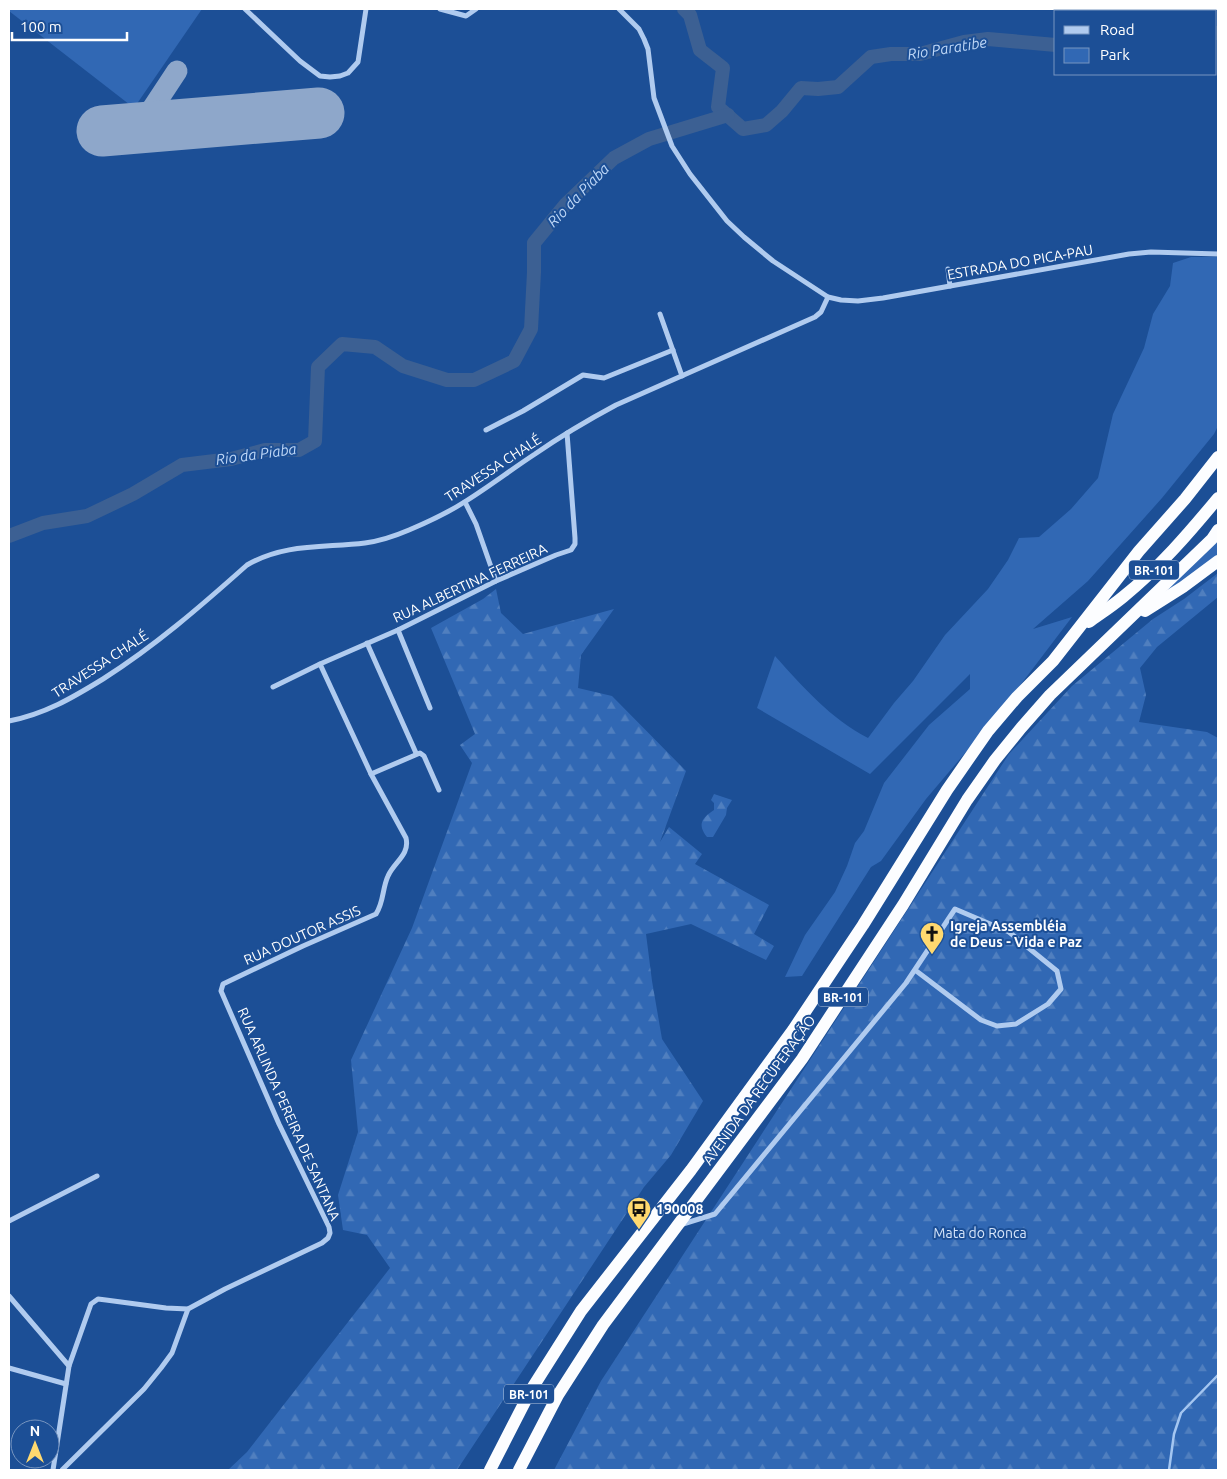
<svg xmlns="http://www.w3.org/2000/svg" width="1227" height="1479" font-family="Ubuntu,sans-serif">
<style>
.green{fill:#3168b4}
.forest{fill:url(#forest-firs)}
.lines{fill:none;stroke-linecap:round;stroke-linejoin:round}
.stream{stroke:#a4c6f1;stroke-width:2.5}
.river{stroke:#3c6093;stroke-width:14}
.taxiway{stroke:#8ea7ca;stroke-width:21}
.runway{stroke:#8ea7ca;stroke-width:51}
.minor{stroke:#b0cbef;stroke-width:5}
.trunk{stroke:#fcfdff;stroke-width:12}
.labels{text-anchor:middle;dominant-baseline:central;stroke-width:4;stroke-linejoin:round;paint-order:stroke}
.shield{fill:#1c4f96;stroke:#bbcae0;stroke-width:1}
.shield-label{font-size:12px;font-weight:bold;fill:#fff}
.street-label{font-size:14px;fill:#fff;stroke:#1c4f96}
.poi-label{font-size:14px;font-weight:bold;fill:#fff;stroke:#1c4f96;text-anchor:start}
.park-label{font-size:14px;fill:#d7e6fb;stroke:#1c4f96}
.water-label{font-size:15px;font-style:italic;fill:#bdd6f6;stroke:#1c4f96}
</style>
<defs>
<pattern id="forest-firs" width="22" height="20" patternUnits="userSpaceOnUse" patternTransform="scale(1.25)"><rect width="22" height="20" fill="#3168b4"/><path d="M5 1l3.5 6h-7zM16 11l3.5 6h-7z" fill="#507fbf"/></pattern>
</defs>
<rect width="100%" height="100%" fill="#1c4f96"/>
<g class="green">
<path d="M9 9H202L134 108 9 11Z"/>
<path d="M1191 257H1218V426L1214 434 1162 498 1088 581 1033 629 1072 617 999 713 926 799 881 861 871 867 802 976 785 977 805 935 835 892 847 866 855 843 864 831 884 783 929 725 970 689V674L870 774 757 708 775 656C803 687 831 719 868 738L894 703 913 681 945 635 988 589 1008 560 1019 538 1039 537 1071 509 1098 478 1113 414 1144 348 1153 314 1170 286 1173 263Z"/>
<path d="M1218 535V558L1160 597Z"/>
</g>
<g class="forest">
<path d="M1218 573V597L1157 647 1140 668 1146 695 1139 722 1207 732 1218 738V1470H554L601 1381 1009 754 1072 686 1153 619 1184 599Z"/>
<path d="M496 589 501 613 523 634 614 609 581 655 578 688 612 696 686 771 660 842 669 827 702 854 695 864 769 905 754 934 774 946 766 960 691 924 646 934 652 981 662 1039 703 1101 671 1155 644 1187 457 1470H228L247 1452 390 1268 367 1235 343 1230 338 1195 358 1132 351 1060 412 928 472 763 460 745 475 734 431 628 483 599Z"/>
<path d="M714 794 732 800 727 808 726 815 713 837H707C697 824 702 818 714 810V803L711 800Z"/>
</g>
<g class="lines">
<path class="stream" d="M1169 1470 1174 1434 1181 1413 1218 1375"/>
<g class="river">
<path d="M684 9 690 15 700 50 723 68 718 107 743 129 766 125 782 111 801 88 818 89 838 87 871 57 891 54H920L964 42 988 39 1056 45"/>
<path d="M1216 33H1218"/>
<path d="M9 536 43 523 87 516 133 494 182 465 231 459 265 450H299L315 441 318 367 342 344 375 347 403 366 447 380H474L514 361 531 329 534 272V243L566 204 614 158 649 139 728 115"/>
</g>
<path class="taxiway" d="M147 127 146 118 177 71"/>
<path class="runway" d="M102 131 319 113"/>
<g class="minor">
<path d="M245 9 300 61 320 76 330 77 340 76 348 73 358 62 366 9"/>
<path d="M440 9 466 16 476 9"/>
<path d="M619 9 639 29 644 39 648 49 654 98 672 146 690 174 727 221 744 237 773 261 828 297 841 300 858 301 883 298 1129 254 1151 252 1218 254"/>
<path d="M948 269 950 286"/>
<path d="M660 314 682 376"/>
<path d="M486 430 523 411 583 375 604 378 673 350"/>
<path d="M465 502 476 524 496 581"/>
<path d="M398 630 430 708"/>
<path d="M367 643 416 753"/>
<path d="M273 687 320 664 398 630 496 581 556 555 571 550 575 544V538L567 433"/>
<path d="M9 721C45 714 72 698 103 679 155 646 201 606 247 565 285 543 324 548 365 543 380 541 395 536 409 530 428 522 449 512 466 501 490 486 512 469 535 454 561 436 588 420 616 405L815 317 821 312 828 297"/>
<path d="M371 774 420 753 424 756 439 790"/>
<path d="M9 1221 97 1176"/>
<path d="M683 1224 715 1214 906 983 955 909 1009 932 1057 971 1061 989 1048 1004 1016 1024 997 1026 981 1020 915 970"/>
<path d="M9 1296 69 1366"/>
<path d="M9 1368 66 1384"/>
<path d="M53 1470 69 1366 91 1304 98 1299 106 1300 166 1308 188 1309 225 1289 322 1243 328 1238 330 1233 329 1227 279 1124 221 991 223 984 303 946 376 914C384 902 382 889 388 876 394 862 410 855 406 838L371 774 320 664"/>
<path d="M62 1470 144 1389 161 1368 172 1353 188 1309"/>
</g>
<g class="trunk">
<path d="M1145 611 1183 587 1218 561"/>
<path d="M1089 622C1100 614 1112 606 1123 597 1159 568 1189 533 1218 498"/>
<path d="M490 1470 531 1390 581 1311 691 1170 793 1030 863 925 947 790 988 731 1017 697 1053 661 1139 551 1185 499 1218 457"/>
<path d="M519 1470 558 1395 603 1325 802 1059 903 905 967 800 995 760 1021 728 1050 695 1212 539 1218 530"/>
</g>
</g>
<defs>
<symbol id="church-pin" viewBox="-11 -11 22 30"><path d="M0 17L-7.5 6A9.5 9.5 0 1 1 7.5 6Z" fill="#ffd96f" stroke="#1c4f96"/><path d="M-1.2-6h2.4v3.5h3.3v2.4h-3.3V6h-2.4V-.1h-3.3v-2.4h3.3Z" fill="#111"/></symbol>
<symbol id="bus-pin" viewBox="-11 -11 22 30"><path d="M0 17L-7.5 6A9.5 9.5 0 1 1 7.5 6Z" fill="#ffd96f" stroke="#1c4f96"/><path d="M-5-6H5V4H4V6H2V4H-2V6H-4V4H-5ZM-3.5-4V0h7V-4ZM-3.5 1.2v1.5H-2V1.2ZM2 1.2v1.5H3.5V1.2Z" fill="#111"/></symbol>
</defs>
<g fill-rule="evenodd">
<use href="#church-pin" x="918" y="920" width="28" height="38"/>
<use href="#bus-pin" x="625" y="1195" width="28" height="38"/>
</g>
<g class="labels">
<g class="shield">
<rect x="1129" y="560.5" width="50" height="19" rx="4"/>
<rect x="818" y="987.5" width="50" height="19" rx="4"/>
<rect x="504" y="1384.5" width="50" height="19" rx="4"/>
</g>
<g class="shield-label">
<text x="1154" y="570">BR-101</text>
<text x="843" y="997">BR-101</text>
<text x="529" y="1394">BR-101</text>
</g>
<g class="street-label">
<text transform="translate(1020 262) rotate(-10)">ESTRADA DO PICA-PAU</text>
<text transform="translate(493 468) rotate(-33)">TRAVESSA CHALÉ</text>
<text transform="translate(470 583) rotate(-25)">RUA ALBERTINA FERREIRA</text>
<text transform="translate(100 664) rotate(-33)">TRAVESSA CHALÉ</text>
<text transform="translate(302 935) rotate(-24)">RUA DOUTOR ASSIS</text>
<text transform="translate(759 1090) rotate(-54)">AVENIDA DA RECUPERAÇÃO</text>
<text transform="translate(289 1114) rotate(66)">RUA ARLINDA PEREIRA DE SANTANA</text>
</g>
<g class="poi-label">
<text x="950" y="926">Igreja Assembléia<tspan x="950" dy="16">de Deus - Vida e Paz</tspan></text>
<text x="656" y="1209">190008</text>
</g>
<g class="park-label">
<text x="980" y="1233">Mata do Ronca</text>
</g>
<g class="water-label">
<text transform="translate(947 48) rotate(-9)">Rio Paratibe</text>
<text transform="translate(578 195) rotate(-46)">Rio da Piaba</text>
<text transform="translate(256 454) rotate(-8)">Rio da Piaba</text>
</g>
</g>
<rect width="1227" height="1479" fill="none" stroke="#ffffff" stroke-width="20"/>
<rect x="1054" y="10" width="162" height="65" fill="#1c4f96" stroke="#7795c0"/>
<rect x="1064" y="26" width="25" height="8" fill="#b0cbef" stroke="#7795c0"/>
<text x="1100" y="35" font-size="15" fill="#ffffff">Road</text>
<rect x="1064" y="48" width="25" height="15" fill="#3168b4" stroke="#7795c0"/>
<text x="1100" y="60" font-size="15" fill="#ffffff">Park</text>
<g transform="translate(35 1444)"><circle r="24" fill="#1c4f96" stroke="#7795c0"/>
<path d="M0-4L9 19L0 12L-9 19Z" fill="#ffd96f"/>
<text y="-8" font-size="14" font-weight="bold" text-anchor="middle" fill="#ffffff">N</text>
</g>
<path d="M12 32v8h115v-8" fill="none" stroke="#ffffff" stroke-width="2.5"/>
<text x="20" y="32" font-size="15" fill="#ffffff" stroke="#1c4f96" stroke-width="4" paint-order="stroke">100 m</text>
</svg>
